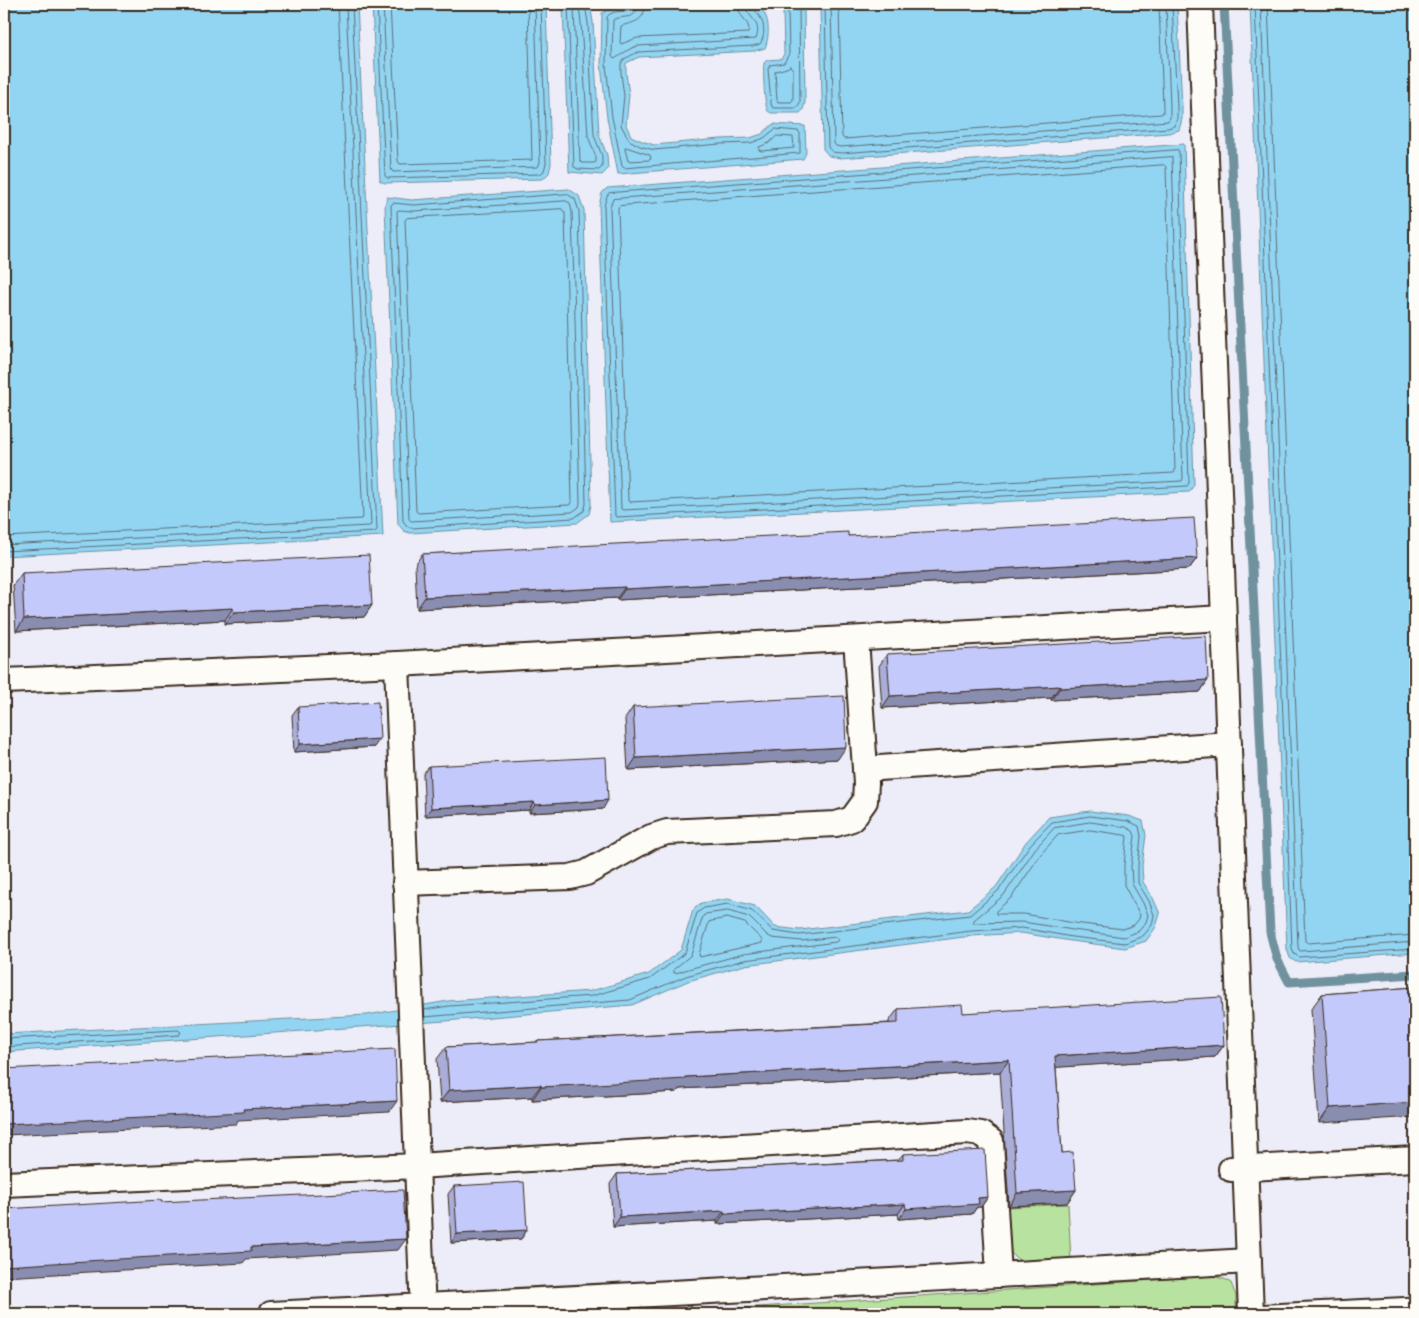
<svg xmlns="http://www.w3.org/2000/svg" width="1419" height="1318" font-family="Sriracha,sans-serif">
  <rect width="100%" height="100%" fill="#ecedf8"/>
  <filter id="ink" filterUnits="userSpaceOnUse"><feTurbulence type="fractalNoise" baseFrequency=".02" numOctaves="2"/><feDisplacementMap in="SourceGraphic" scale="10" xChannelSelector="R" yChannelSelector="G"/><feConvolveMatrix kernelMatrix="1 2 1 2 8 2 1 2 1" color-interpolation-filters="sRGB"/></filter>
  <g filter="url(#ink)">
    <g fill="#b8e29f" stroke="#7a865e">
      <path d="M1068,1204L1071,1261C1059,1262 1031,1265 1021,1261C1017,1259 1014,1256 1011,1253L1008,1207Z"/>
      <polygon points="1212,1276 1224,1279 1231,1283 1236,1296 1236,1314 656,1314"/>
    </g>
    <g fill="#92d5f3" stroke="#6f919e">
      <polygon points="4,4 357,4 383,536 4,556"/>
      <polygon points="372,4 546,4 551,164 549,173 543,179 385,183 380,181"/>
      <polygon points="564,4 590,4 593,22 599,135 607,155 608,169 602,175 569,172 563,6"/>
      <path d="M722,4C733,4 745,2 755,5C771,11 770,36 765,48L754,51L639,57L626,63V73L629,95L626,125L631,136L642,141L654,145L720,139L750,138L762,134L773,124L805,126L806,153L803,159L618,174L607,118L601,65L602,13L614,7Z"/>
      <path d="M782,4H804L805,102L803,110L800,113H771C770,112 768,112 768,111C764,106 763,69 764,63L767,60L781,59L784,54L783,11Z"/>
      <polygon points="820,4 1177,4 1182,107 1182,119 1179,130 1169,133 840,158 829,156 823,149"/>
      <polygon points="1250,4 1415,4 1415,953 1296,962 1290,958 1287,949"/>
      <polygon points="1184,144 1194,485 1189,492 610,522 599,205 602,193 607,188"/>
      <polygon points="569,189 579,196 584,210 591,505 589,514 577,523 410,533 404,531 398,524 385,206 387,197 412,200"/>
      <polygon points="1090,811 1129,816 1143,821 1146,835 1142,866 1143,882 1153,898 1160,914 1156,927 1146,941 1125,948 1071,941 1021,933 972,936 745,965 688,981 632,1005 445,1021 4,1052 4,1034 367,1015 448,1001 591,991 649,974 681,950 693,910 701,903 728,899 755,906 775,927 800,930 968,910 996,887 1026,842 1049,817"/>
    </g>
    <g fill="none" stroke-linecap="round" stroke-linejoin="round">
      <g stroke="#5e6e73" stroke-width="1">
        <polyline points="377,4 385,176 387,178 540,174 544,171 546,163 541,4"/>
        <polyline points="383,4 391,169 393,172 538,167 540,162 535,4"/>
        <polyline points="390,4 398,161 400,164 532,160 528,4"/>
        <polyline points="568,4 574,167 578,169 599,170 602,167 602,156 594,135 588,23 585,4"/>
        <path d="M631,4V8L628,11C620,12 612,10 607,17L606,65L612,117L622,166L624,168L800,153V133L798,131L775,129L764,138L751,143L720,144L654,150L640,146L629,140L621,125L624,96L621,73V64L624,59L638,52L753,46L760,44C765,37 765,25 760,17C757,11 752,10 752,4"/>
        <path d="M638,4C637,22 623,14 613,20L612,56L614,59C621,56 628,48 638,46L756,39C763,20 746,18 745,4"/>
        <path d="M645,4C645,22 634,22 621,26L620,42L621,44L637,38L748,33L749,31C749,19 738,18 738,4"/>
        <polyline points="787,4 788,11 789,54 784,63 770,65 768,69 771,103 772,107 774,108 797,108 800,102 799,4"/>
        <polyline points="825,4 828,147 832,152 841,153 1168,128 1174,126 1177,119 1177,107 1172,4"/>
        <polyline points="831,4 834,144 836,146 841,147 1168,121 1170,118 1170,107 1166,4"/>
        <polyline points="839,4 842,137 844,139 1161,114 1163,113 1163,107 1159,4"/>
        <polyline points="1255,4 1292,948 1294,954 1299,957 1415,949"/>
        <polyline points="1261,4 1298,947 1299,950 1301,951 1415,942"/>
        <polyline points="1268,4 1305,941 1308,943 1415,935"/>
        <polygon points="576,6 579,7 581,23 588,136 596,157 596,162 594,163 582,163 580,161 574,8"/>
        <path d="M790,66L793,69V100L791,102H778L777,100L775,72C778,69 785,70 790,66Z"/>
        <polygon points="777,136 793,137 794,148 761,151 759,150 759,147 769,143"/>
        <polygon points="626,147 650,155 651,159 649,160 628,161 625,149"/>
        <polygon points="1178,150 1179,152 1189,483 1187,486 617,517 615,516 604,206 607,196 609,193"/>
        <polygon points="1172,157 1183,478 1182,481 623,510 621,509 610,207 613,199"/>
        <polygon points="1164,165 1166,167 1175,471 1174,473 630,502 628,501 618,208 619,206"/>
        <polygon points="567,194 575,199 579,211 586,504 584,511 574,518 411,528 407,526 403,521 391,205 393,203 413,205"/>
        <polygon points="566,201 570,203 572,212 580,503 579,507 572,512 411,521 409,519 397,211 399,210 413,211"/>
        <polygon points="562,209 565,213 572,503 569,505 418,513 416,511 405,220 407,218"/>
        <polyline points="4,537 361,519 363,517 338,4"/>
        <polyline points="4,545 369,526 371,525 346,4"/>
        <polyline points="4,551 375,532 377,530 352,4"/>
        <polygon points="1090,822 1126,827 1133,831 1135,836 1131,866 1132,884 1143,903 1148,915 1146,922 1139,931 1124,937 1073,930 1023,922 973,923 974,920 1004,895 1035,849 1054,828"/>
        <polygon points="1090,830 1124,835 1127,836 1124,865 1124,885 1140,915 1139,919 1134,925 1123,929 1074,923 1024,914 996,914 996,911 1011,898 1041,854 1058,835"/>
        <polygon points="728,911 749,917 767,935 772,938 801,941 836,937 838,940 836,942 743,954 685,970 676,973 674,973 674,969 691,955 703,916 706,914"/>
        <polygon points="727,918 745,923 762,940 762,943 700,957 699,954 709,922"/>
        <polyline points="424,1010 449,1006 592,996 650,979 685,953 697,913 704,908 728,904 752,911 773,931 799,935 970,915 999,890 1030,845 1052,822 1090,816 1128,821 1139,826 1141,836 1138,866 1138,883 1149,901 1154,915 1152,925 1143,936 1125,943 1072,937 1022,928 971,931 744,960 686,976 630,1000 424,1017"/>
        <polyline points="4,1039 178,1030 181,1032 179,1035 4,1047"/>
      </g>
      <polyline stroke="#6f919e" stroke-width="9" points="1224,4 1270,932 1277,959 1289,982 1415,974"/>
      <defs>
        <polyline id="service" points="1251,1311 1415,1303"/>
        <g id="minor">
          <polyline points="1200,4 1251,1314"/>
          <polyline points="397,664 423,1314"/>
          <polyline points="4,681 397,664 1224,618"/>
          <polyline points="865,769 1229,744"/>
          <polyline points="405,883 570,877 586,873 651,837 667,832 836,824 852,819 865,801 866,783 856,639"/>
          <polyline points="1231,1169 1415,1159"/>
          <polyline points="4,1184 417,1166 967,1132 981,1134 991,1141 999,1275"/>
          <polyline points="271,1314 748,1289 1249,1261"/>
        </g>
      </defs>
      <use href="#service" stroke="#3b2a1e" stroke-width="15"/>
      <use href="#minor" stroke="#3b2a1e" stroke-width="28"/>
      <use href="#service" stroke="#fdfcf7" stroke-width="11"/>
      <use href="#minor" stroke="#fdfcf7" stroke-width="24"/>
    </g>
    <g fill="#a9add8" stroke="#3b2a1e">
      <polygon points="848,536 1197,558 1189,569 617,600 617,598 417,609 415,565 422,554"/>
      <polygon points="22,573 372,605 364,617 225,624 225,620 16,631 13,585"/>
      <polygon points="887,654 1208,680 1200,692 1051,700 1051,698 882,708 879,666"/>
      <polygon points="298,707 374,747 294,752 292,715"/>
      <polygon points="633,707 838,759 628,770 625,719"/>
      <polygon points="429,766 603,809 529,813 529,810 425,816 423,774"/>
      <polygon points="1415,987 1319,1123 1311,1009 1322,994"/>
      <polygon points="898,1009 963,1013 1224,1045 1215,1057 1056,1067 1062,1153 1076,1190 1067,1203 1009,1206 1000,1072 679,1089 677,1092 532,1100 532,1097 440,1102 437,1059 446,1047 538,1042 538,1041 889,1023 889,1021"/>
      <polygon points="903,1154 988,1197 981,1207 977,1207 972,1214 899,1219 898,1214 717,1224 717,1221 613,1227 610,1184 617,1174 898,1160"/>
      <polygon points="454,1186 527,1230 521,1239 451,1243 448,1194"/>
    </g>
    <g fill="#898db0" stroke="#3b2a1e">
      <polygon points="1197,558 1189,569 617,600 625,589"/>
      <polygon points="625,587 617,598 417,609 425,597"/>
      <polygon points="372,605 364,617 225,624 234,612"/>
      <polygon points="233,608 225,620 16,631 24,619"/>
      <polygon points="1208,680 1200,692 1051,700 1060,688"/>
      <polygon points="1060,686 1051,698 882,708 890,696"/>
      <polygon points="380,739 374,747 294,752 300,744"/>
      <polygon points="846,747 838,759 628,770 636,758"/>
      <polygon points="608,800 603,809 529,813 535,805"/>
      <polygon points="534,802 529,810 425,816 431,808"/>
      <polygon points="1224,1045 1215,1057 1047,1068 1055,1056"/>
      <polygon points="1009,1060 1000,1072 679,1089 677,1092 532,1100 541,1087 685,1077"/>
      <polygon points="541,1085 532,1097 440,1102 449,1090"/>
      <polygon points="397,1101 389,1112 238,1120 236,1124 4,1135 4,1124 243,1109"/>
      <polygon points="1415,1102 1415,1117 1319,1123 1330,1108"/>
      <polygon points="1076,1190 1067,1203 1009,1206 1017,1193"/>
      <polygon points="988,1197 981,1207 977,1207 972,1214 899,1219 906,1209 978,1198"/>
      <polygon points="905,1204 898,1214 717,1224 724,1214"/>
      <polygon points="724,1211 717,1221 613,1227 620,1217"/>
      <polygon points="527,1230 521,1239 451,1243 457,1234"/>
      <polygon points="406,1239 398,1250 246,1259 243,1263 4,1277 4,1266 251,1247"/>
    </g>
    <g fill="#c4c9fb" stroke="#3b2a1e">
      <polygon points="1194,518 1197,558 625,589 625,587 425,597 422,554 848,532 848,536"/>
      <polygon points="369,555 372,605 234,612 233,608 24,619 22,573"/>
      <polygon points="1206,636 1208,680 1060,688 1060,686 890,696 887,654"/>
      <polygon points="844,696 846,747 636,758 633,707"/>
      <polygon points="378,702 380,739 300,744 298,707"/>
      <polygon points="606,757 608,800 535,805 534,802 431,808 429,766"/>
      <polygon points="1415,987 1415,1102 1330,1108 1322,994"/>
      <polygon points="1221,997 1224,1045 1055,1056 1062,1153 1073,1152 1076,1190 1017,1193 1009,1060 685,1077 686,1079 541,1087 541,1085 449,1090 446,1047 538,1042 538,1041 898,1023 898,1009 962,1005 963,1013"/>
      <polygon points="395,1049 397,1101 243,1109 244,1112 4,1124 4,1069"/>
      <polygon points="985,1150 988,1197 978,1198 979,1204 906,1209 905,1204 724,1214 724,1211 620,1217 617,1174 903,1160 903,1154"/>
      <polygon points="524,1182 527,1230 457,1234 454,1186"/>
      <polygon points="403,1190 406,1239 251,1247 251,1251 4,1266 4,1209 161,1200 161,1202"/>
      <polygon points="651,1311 651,1314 601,1314"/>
    </g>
  </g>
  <rect width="1419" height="1318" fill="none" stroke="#fdfcf7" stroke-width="20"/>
  <rect x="10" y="10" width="1399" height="1298" fill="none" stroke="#3b2a1e" stroke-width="2" filter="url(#ink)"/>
</svg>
